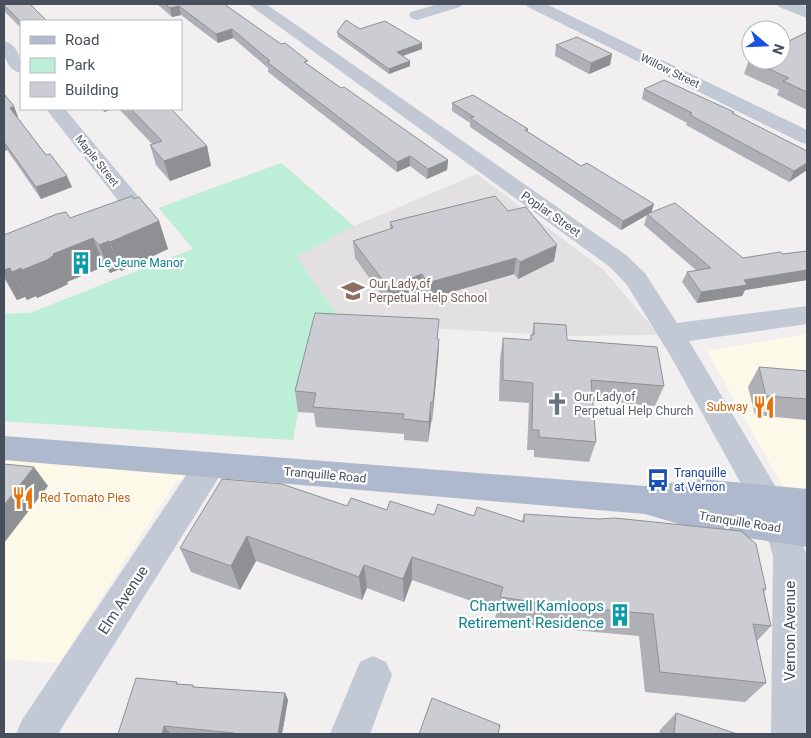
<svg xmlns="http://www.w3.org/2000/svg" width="811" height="738" font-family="Roboto,sans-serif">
  <rect width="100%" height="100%" fill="#f1efef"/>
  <g fill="#fcf9e8">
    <polygon points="807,334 807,530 707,351"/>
    <polygon points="4,448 162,461 201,480 177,480 59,663 4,659"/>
  </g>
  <polygon fill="#e2e0e1" points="281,163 354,226 477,174 604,270 659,335 565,336 393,326 298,412 293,440 4,421 4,314 30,313 193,249 159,208"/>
  <polygon fill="#bdefd8" points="281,163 354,226 296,257 341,321 298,412 293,440 4,421 4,314 30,313 193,249 159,208"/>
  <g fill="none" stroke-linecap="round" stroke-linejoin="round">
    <g fill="#c2c9d4" fill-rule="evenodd">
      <polygon points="248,4 266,4 626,255 645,273 677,323 807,306 807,324 689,341 777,489 782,499 777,509 766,513 755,509 670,355 627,285 610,267"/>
      <polygon points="438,4 462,4 460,7 417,20 411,18 409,15 411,12"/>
      <polygon points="526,4 546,4 807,130 807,144 800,142 528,7"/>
      <polygon points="777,4 798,4 807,7 807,18 779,7"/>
      <path d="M4,41C19,45 21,60 21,73C6,70 3,54 4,41Z"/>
      <polygon points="46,109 65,109 148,208 151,213 148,218 140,220 132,218"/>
      <polygon points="210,452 221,456 225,465 221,474 58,734 16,734 22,720 199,456"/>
      <polygon points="781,514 793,519 807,556 807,734 771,734 773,556 765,529 769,519"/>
      <polygon points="373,656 386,662 392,675 370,734 330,734 360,662"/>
    </g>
    <polygon fill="#afb9cd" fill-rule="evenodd" points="4,436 645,486 702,479 807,489 807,517 800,516 807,517 807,547 706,532 645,514 4,460"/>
  </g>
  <g fill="#afb0b5">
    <polygon points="4,4 21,21 21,28 4,11"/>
    <polygon points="157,4 224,4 341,88 448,160 447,170 427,179 410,166 397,172 268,72 268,68 233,38 218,43 181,15 172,17"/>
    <polygon points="360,29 422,49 402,56 410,61 410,66 389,74 338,37 337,32"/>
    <polygon points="807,32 807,110 777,95 779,90 744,74 749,60"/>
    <polygon points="556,45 612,54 610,65 589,74 555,56"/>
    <polygon points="644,89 734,112 733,114 807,151 807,170 789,182 686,125 687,123 642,99"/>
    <polygon points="4,94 18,117 17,117 46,155 72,187 41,199 7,150 4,151"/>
    <polygon points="452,103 528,129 528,132 581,166 654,204 651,213 743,258 783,254 807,251 807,280 745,290 742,296 697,303 682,282 687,272 696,270 644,225 647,215 621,230 470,127 470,123 452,111"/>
    <polygon points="119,109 171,109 207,146 211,166 170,181 156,165 150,145 152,144"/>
    <polygon points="134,199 159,221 168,249 121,271 120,269 110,273 105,266 67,282 68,284 60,288 37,298 36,296 27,300 25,297 17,300 4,278 4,235 70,218"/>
    <polygon points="508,211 554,261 518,279 514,274 427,299 421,291 388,304 355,258 353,241 390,229 390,222"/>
    <polygon points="534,323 567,340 664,386 655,406 593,401 596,442 589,462 534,457 534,450 527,450 529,403 499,401 500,359 503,338 530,340 531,335 532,335"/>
    <polygon points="438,339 439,339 438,360 432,422 431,422 428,442 404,440 404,434 316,427 314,413 298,412 295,391"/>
    <polygon points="759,367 807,371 807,420 755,415 748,387"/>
    <polygon points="347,506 387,510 434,515 474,516 522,521 524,514 766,589 764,592 771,626 757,641 766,683 745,702 645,692 639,636 551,628 495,619 497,610 412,580 404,602 367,588 362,600 256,561 240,590 191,572 180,548"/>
    <polygon points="177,682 178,684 193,685 195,687 285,693 288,700 282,734 186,734 170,733 118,734"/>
    <polygon points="676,713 737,734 659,734 660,730"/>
  </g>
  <g fill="#8f9094">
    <polygon points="179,6 181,15 172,17 170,8"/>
    <polygon points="232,29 233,38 218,43 216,34"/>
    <polygon points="422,43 422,49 397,58 397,52"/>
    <polygon points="612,54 610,65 589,74 591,63"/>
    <polygon points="410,61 410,66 389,74 389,69"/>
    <polygon points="14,106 18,117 14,118 10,108"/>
    <polygon points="103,109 114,109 104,112"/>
    <polygon points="4,144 7,150 4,151"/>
    <polygon points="207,146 211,166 170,181 164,161"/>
    <polygon points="410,156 410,166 397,172 397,162"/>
    <polygon points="448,160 447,170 427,179 428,169"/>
    <polygon points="807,163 807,170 789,182 794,171"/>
    <polygon points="67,176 72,187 41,199 36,187"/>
    <polygon points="654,204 651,213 647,214 647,215 621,230 623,221"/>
    <polygon points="159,221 168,249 121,271 110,242"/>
    <polygon points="93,238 105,266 67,282 68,284 60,288 37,298 36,296 27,300 12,272 53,254"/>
    <polygon points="109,241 120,269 110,273 99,245"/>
    <polygon points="557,245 554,261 518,279 520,262"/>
    <polygon points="516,258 514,274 427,299 427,283"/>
    <polygon points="10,268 25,297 17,300 4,276 4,270"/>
    <polygon points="807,270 807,280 745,290 742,296 697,303 701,292 744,280"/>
    <polygon points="422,274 421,291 388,304 388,287"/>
    <polygon points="439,339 438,360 432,422 433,402"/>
    <polygon points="431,402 431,422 428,442 429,422"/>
    <polygon points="34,467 48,486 4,543 4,505"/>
    <polygon points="247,536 256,561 240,590 231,566"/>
    <polygon points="412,557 412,580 404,602 403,579"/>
    <polygon points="364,565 367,588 362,600 359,577"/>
    <polygon points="285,693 288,700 282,734 278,734"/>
    <polygon points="164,726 170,733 170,734 162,734"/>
  </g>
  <g fill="#cccdd3" stroke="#8f9094">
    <polygon points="4,4 30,4 47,21 21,21 21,22 4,5"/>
    <polygon points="165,4 224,4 281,44 285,43 308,61 304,62 341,88 344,87 448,160 428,169 410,156 397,162 267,62 270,61 232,29 216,34 179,6 170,8"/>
    <polygon points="346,20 360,29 385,21 422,43 397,52 410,61 389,69 337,32"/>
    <polygon points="807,32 807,92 783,81 789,78 749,60 751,59 751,60 781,60 781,45"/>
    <polygon points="577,37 612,54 591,63 556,45"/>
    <polygon points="664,80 734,112 732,113 807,151 807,163 794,171 690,115 692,113 644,89"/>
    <polygon points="4,94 14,106 10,108 46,155 50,154 67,176 36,187 4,142"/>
    <polygon points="473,95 528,129 525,130 581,166 587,163 654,204 623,221 470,118 474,117 452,103"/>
    <polygon points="131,109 171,109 207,146 164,161 150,145 162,141"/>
    <polygon points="132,196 134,199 139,197 159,221 110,242 109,241 99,245 93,238 53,254 54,255 47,260 22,270 21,268 12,272 10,268 4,270 4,235 57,214 66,212 70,218"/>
    <polygon points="495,196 508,211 526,207 557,245 520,262 516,258 427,283 422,274 388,287 353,241 393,228 390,222"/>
    <polygon points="675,203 743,258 780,252 783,254 807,251 807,270 744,280 747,285 701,292 687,272 711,268 647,214"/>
    <polygon points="315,313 439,319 437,339 439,339 433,402 431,402 429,422 403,419 404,414 313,407 316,393 295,391"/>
    <polygon points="534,323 566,325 567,340 657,347 664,386 591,380 596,442 539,437 539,430 532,430 533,383 503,380 503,338 531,340 531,335 534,335"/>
    <polygon points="759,367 807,371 807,399 766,396"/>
    <polygon points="4,464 34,467 4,505"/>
    <polygon points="222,479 282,484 347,506 351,498 387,510 390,501 434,515 438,504 474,516 477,507 524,522 524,514 598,519 615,518 741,531 756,544 766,589 763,589 771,626 753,624 766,683 660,672 653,614 560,606 500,597 503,587 412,557 403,579 364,565 359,577 247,536 231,566 180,548"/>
    <polygon points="136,678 177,682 176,684 193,685 193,687 285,693 278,734 234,734 234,733 164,726 162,734 118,734"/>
    <polygon points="432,698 500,725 498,734 419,734"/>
    <polygon points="676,713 737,734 674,734"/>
  </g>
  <defs>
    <symbol id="building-bare" viewBox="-9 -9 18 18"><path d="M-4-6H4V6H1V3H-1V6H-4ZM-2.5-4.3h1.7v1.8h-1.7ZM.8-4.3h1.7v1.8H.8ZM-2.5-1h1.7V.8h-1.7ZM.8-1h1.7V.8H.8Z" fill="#0f9aa8" stroke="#fff" stroke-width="2.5" paint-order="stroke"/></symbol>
    <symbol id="school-bare" viewBox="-9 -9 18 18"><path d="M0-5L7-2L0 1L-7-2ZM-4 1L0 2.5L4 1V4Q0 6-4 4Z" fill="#8d6e63" stroke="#fff" stroke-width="2.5" paint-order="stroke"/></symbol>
    <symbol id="church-bare" viewBox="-9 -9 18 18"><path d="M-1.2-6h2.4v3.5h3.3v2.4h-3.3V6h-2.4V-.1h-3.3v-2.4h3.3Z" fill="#6b7280" stroke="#fff" stroke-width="2.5" paint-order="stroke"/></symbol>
    <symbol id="restaurant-bare" viewBox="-9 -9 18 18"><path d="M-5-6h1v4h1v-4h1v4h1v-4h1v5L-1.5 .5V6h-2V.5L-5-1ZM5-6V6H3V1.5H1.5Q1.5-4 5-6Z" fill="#e8710a" stroke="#fff" stroke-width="2.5" paint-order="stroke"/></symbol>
    <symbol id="bus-bare" viewBox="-9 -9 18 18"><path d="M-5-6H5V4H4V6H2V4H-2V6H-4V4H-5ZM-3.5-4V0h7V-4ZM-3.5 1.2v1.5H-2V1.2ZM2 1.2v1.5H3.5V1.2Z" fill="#1a4fb4" stroke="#fff" stroke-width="2.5" paint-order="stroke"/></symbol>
  </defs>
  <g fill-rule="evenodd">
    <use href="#building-bare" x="65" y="247" width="32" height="32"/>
    <use href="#school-bare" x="337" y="275" width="32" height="32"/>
    <use href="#church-bare" x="541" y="388" width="32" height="32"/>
    <use href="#restaurant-bare" x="748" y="391" width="32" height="32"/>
    <use href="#bus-bare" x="642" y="464" width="32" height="32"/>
    <use href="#restaurant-bare" x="7" y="482" width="32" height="32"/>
    <use href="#building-bare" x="604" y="599" width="32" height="32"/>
  </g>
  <g text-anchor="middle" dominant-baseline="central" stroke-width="4.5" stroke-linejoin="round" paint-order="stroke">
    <g font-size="11" fill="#474f5c" stroke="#fff">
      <text transform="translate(670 71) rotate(26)">Willow Street</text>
      <text transform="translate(97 161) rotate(51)">Maple Street</text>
    </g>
    <g font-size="12" fill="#474f5c" stroke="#fff">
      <text transform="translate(551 214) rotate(35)">Poplar Street</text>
      <text transform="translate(325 475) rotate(5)">Tranquille Road</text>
      <text transform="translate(740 522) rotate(9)">Tranquille Road</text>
    </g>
    <g font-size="12" fill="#0d838f" stroke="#fff" text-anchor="start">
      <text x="98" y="263">Le Jeune Manor</text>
    </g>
    <g font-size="12" fill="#785e54" stroke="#fff" text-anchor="start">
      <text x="369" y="284">Our Lady of<tspan x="369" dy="14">Perpetual Help School</tspan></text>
    </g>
    <g font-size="12" fill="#5b616d" stroke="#fff" text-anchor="start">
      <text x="574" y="397">Our Lady of<tspan x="574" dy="14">Perpetual Help Church</tspan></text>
    </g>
    <g font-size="12" fill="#c56008" stroke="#fff" text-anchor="end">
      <text x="748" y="407">Subway</text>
      <text x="40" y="498" text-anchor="start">Red Tomato Pies</text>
    </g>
    <g font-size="12" fill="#164399" stroke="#fff" text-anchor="start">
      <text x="674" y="473">Tranquille<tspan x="674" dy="14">at Vernon</tspan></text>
    </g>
    <g font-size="15" fill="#474f5c" stroke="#fff">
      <text transform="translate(123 600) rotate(-57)">Elm Avenue</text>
      <text transform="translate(790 631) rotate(-90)">Vernon Avenue</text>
    </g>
    <g font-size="15" fill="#0d838f" stroke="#fff" text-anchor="end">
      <text x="604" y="606">Chartwell Kamloops<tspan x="604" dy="17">Retirement Residence</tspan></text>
    </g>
  </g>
  <rect width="811" height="738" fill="none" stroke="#474f5c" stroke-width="10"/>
  <rect x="20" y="20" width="162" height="90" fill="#ffffff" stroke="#b5b9be"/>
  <rect x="30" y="36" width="25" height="8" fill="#afb9cd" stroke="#b5b9be"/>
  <text x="65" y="45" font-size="15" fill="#474f5c">Road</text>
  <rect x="30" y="58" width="25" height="15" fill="#bdefd8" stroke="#b5b9be"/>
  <text x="65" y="70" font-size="15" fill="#474f5c">Park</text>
  <rect x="30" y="82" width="25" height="15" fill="#cccdd3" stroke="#b5b9be"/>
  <text x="65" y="95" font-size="15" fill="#474f5c">Building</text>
  <g transform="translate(766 45) rotate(109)"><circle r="24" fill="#ffffff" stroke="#b5b9be"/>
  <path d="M0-4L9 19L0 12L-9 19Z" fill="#1a51e0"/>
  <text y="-8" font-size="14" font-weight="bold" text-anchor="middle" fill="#474f5c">N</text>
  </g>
</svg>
